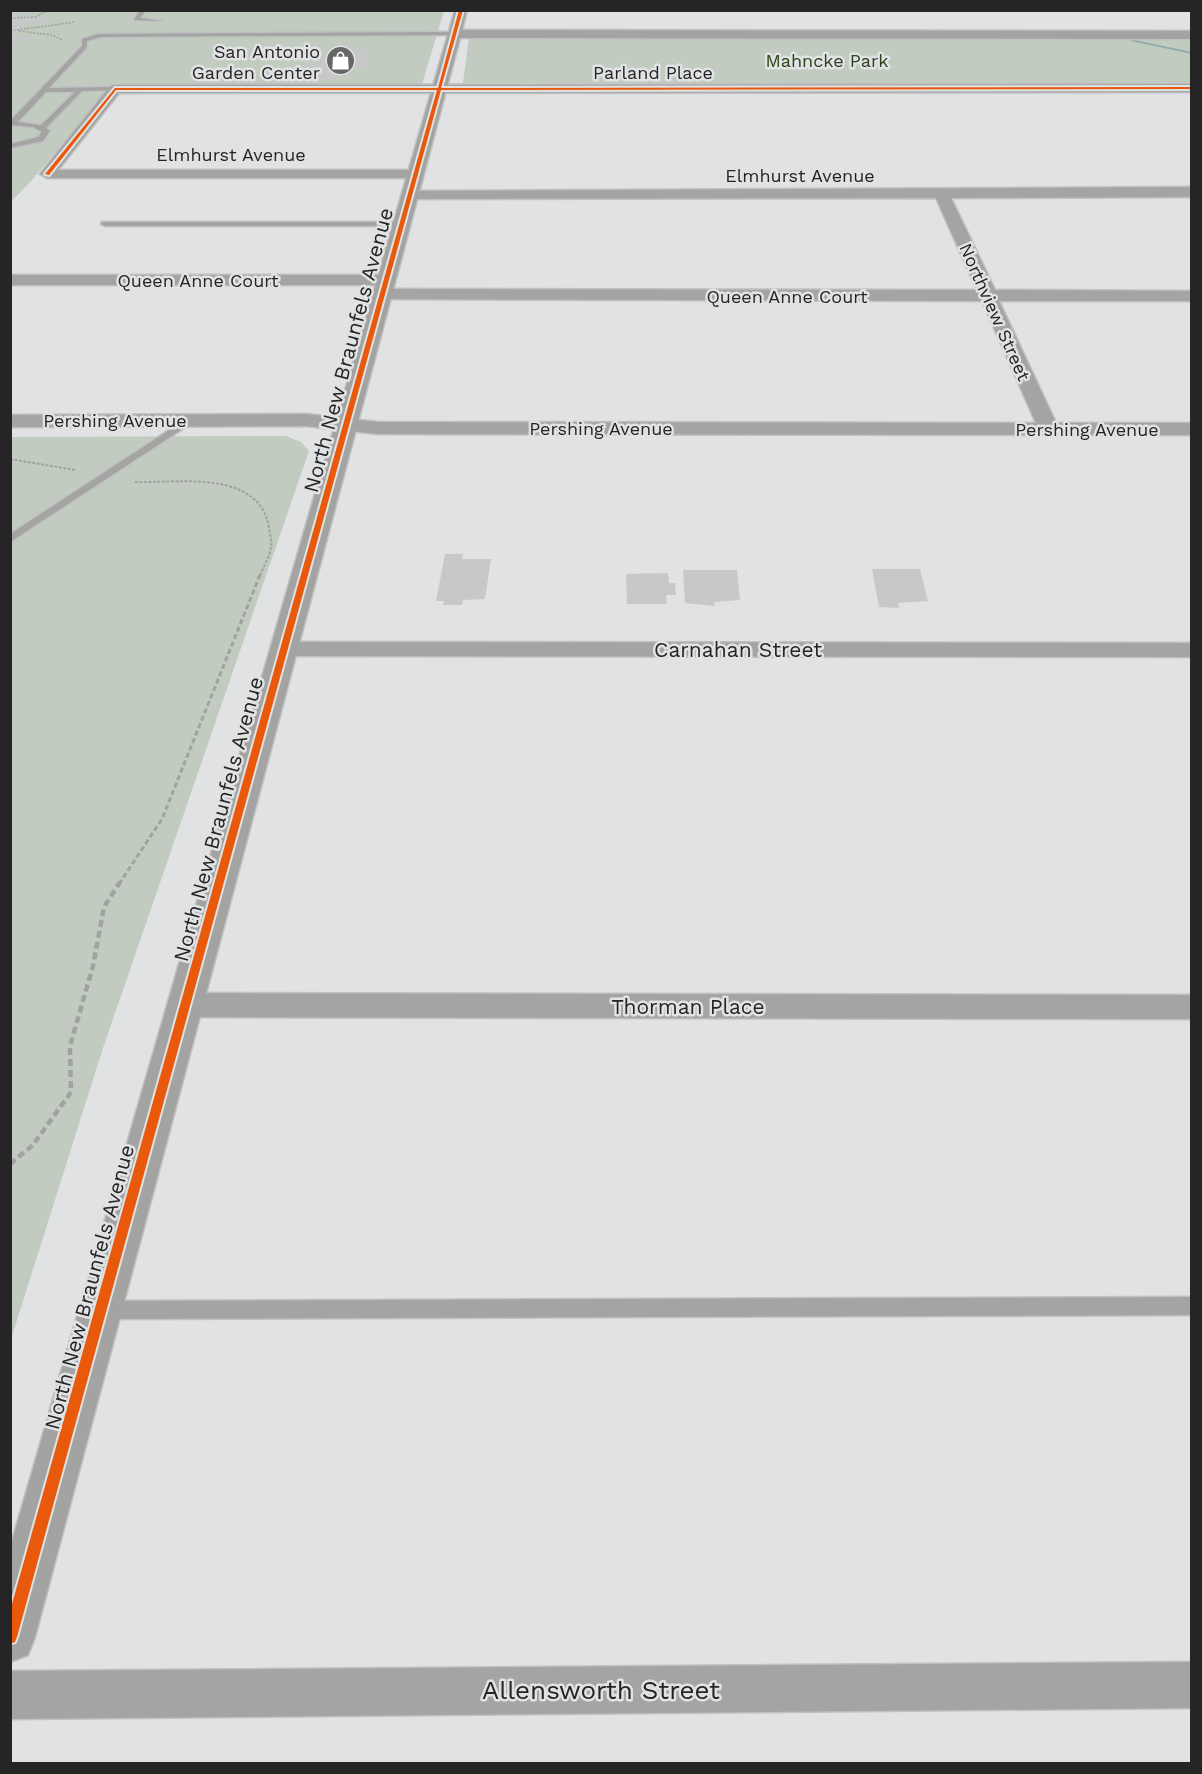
<svg xmlns="http://www.w3.org/2000/svg" width="1202" height="1774" font-family="'Work Sans',sans-serif">
  <rect width="100%" height="100%" fill="#e1e2e3"/>
  <g fill="#c2cbbf">
    <polygon points="11,11 444,11 422,84 112,84 33,179 11,202"/>
    <polygon points="469,37 1191,38 1191,83 463,83"/>
    <polygon points="286,436 301,442 309,451 103,1048 11,1339 11,437"/>
  </g>
  <g fill="none" stroke-linecap="round" stroke-linejoin="round">
    <polygon fill="#8fabab" fill-rule="evenodd" points="1130,39 1192,52 1192,54 1131,41"/>
  </g>
  <g fill="#c7c8c9">
    <polygon points="10,10 31,10 30,14 10,15"/>
    <polygon points="39,16 50,21 20,25 16,37 37,39 10,42 10,17"/>
    <polygon points="343,49 368,49 365,57 371,57 366,68 341,68 336,80 303,80 306,73 296,73 300,66 311,66 315,57 339,57"/>
    <polygon points="445,554 463,554 462,559 491,559 485,599 463,600 462,605 443,605 444,601 436,601"/>
    <polygon points="872,569 920,569 928,601 898,603 899,608 879,607"/>
    <polygon points="683,570 737,570 740,600 714,602 715,606 685,603"/>
    <polygon points="668,573 669,583 675,583 676,595 666,595 667,604 627,604 626,574"/>
  </g>
  <g fill="none" stroke-linecap="round" stroke-linejoin="round">
    <defs>
      <g id="lane">
        <polygon points="140,10 146,10 140,18 162,21 134,20"/>
        <path d="M454,32L456,35L100,37L87,41V47L49,88L115,87L117,90L82,91L46,128L50,131L43,141L10,148V144L38,137L42,132L33,127L10,125V121L82,46V39L98,34ZM46,92H75L41,125L18,122Z"/>
        <polygon points="102,222 402,222 406,224 402,226 105,226 101,224"/>
        <polygon points="189,417 194,420 193,422 10,542 10,534"/>
        <polygon points="1192,1297 1192,1315 103,1319 96,1316 93,1310 96,1304 103,1301"/>
      </g>
      <g id="street">
        <polygon points="1192,84 1192,92 119,93 58,170 415,170 422,174 415,178 47,178 40,174 110,86 115,85"/>
        <polygon points="1192,187 1192,197 951,198 995,290 1192,291 1192,301 999,301 1056,423 1192,423 1192,435 378,434 306,426 10,427 10,415 306,414 378,422 1036,423 982,301 382,299 373,294 382,289 977,290 936,198 404,199 401,196 409,191"/>
        <polygon points="10,275 386,275 395,280 386,285 10,285"/>
        <polygon points="284,642 1192,643 1192,657 284,656 275,654 272,649 275,644"/>
        <polygon points="185,993 1192,995 1192,1019 185,1017 174,1014 169,1005 174,996"/>
        <polygon points="1192,1662 1192,1708 10,1719 10,1671"/>
      </g>
      <polygon id="secondary" points="455,10 467,10 462,30 1192,31 1192,39 460,38 35,1637 28,1655 10,1662 10,1548"/>
    </defs>
    <use href="#lane" stroke="#bfc0c1" stroke-width="3"/>
    <use href="#street" stroke="#bfc0c1" stroke-width="3"/>
    <use href="#secondary" stroke="#bfc0c1" stroke-width="3"/>
    <g stroke="#a1a2a2" stroke-width="1.5" stroke-dasharray="2 1.5" stroke-linecap="butt">
      <polyline points="90,10 96,10"/>
      <polyline points="47,11 69,11 63,10"/>
      <polyline points="10,18 35,17 49,10"/>
      <polyline points="10,31 75,22"/>
      <polyline points="19,31 51,35 63,40"/>
    </g>
    <g stroke="#a1a2a2" stroke-width="2" stroke-dasharray="3 1.5" stroke-linecap="butt">
      <polyline points="10,459 75,470"/>
      <path d="M135,482C179,483 260,469 269,528C270,534 272,541 271,547C270,556 263,568 259,577"/>
    </g>
    <polyline stroke="#a1a2a2" stroke-width="3" stroke-dasharray="5 3" stroke-linecap="butt" points="119,884 162,819 260,575"/>
    <polyline stroke="#a1a2a2" stroke-width="4.5" stroke-dasharray="7 4" stroke-linecap="butt" points="10,1164 33,1145 71,1092 70,1046 93,966 104,907 120,882"/>
    <use href="#lane" fill="#a4a4a3" fill-rule="evenodd"/>
    <use href="#street" fill="#a4a4a3" fill-rule="evenodd"/>
    <use href="#secondary" fill="#a3a3a2" fill-rule="evenodd"/>
    <defs>
      <polygon id="cycleway" points="459,10 463,10 441,88 1192,87 1192,89 441,90 17,1637 15,1642 10,1644 10,1611 437,90 116,90 49,175 45,174 115,88 438,88"/>
    </defs>
    <use href="#cycleway" stroke="#e0e2e4" stroke-width="4"/>
    <use href="#cycleway" fill="#e8590c" fill-rule="evenodd"/>
  </g>
  <defs>
    <symbol id="shop-disc" viewBox="-11 -11 22 22"><circle r="9.5" fill="#676768" stroke="#e0e2e4"/><path d="M-5-2.5h2.3a2.7 3.5 0 0 1 5.4 0H5L5.5 6h-11ZM-1.5-2.5h3a1.5 2.3 0 0 0-3 0Z" fill="#fff"/></symbol>
  </defs>
  <g fill-rule="evenodd">
    <use href="#shop-disc" x="324" y="44" width="33" height="33"/>
  </g>
  <g text-anchor="middle" dominant-baseline="central" stroke-width="5" stroke-linejoin="round" paint-order="stroke">
    <g font-size="18" fill="#252526" stroke="#e0e2e4" text-anchor="end">
      <text x="320" y="51">San Antonio<tspan x="320" dy="21">Garden Center</tspan></text>
    </g>
    <g font-size="18" fill="#29431a" stroke="#e0e2e4">
      <text x="827" y="60">Mahncke Park</text>
    </g>
    <g font-size="18" fill="#252526" stroke="#e0e2e4">
      <text x="653" y="72">Parland Place</text>
      <text x="231" y="154">Elmhurst Avenue</text>
      <text x="800" y="175">Elmhurst Avenue</text>
      <text x="198" y="280">Queen Anne Court</text>
      <text x="787" y="296">Queen Anne Court</text>
      <text transform="translate(995 312) rotate(66)">Northview Street</text>
      <text x="115" y="420">Pershing Avenue</text>
      <text x="601" y="428">Pershing Avenue</text>
      <text x="1087" y="429">Pershing Avenue</text>
    </g>
    <g font-size="21" fill="#252526" stroke="#e0e2e4">
      <text transform="translate(348 350) rotate(-75)">North New Braunfels Avenue</text>
      <text x="738" y="649">Carnahan Street</text>
      <text transform="translate(218 819) rotate(-75)">North New Braunfels Avenue</text>
      <text x="688" y="1006">Thorman Place</text>
      <text transform="translate(89 1287) rotate(-75)">North New Braunfels Avenue</text>
    </g>
    <g font-size="26" fill="#252526" stroke="#e0e2e4">
      <text x="601" y="1690">Allensworth Street</text>
    </g>
  </g>
  <rect width="1202" height="1774" fill="none" stroke="#252526" stroke-width="24"/>
</svg>
